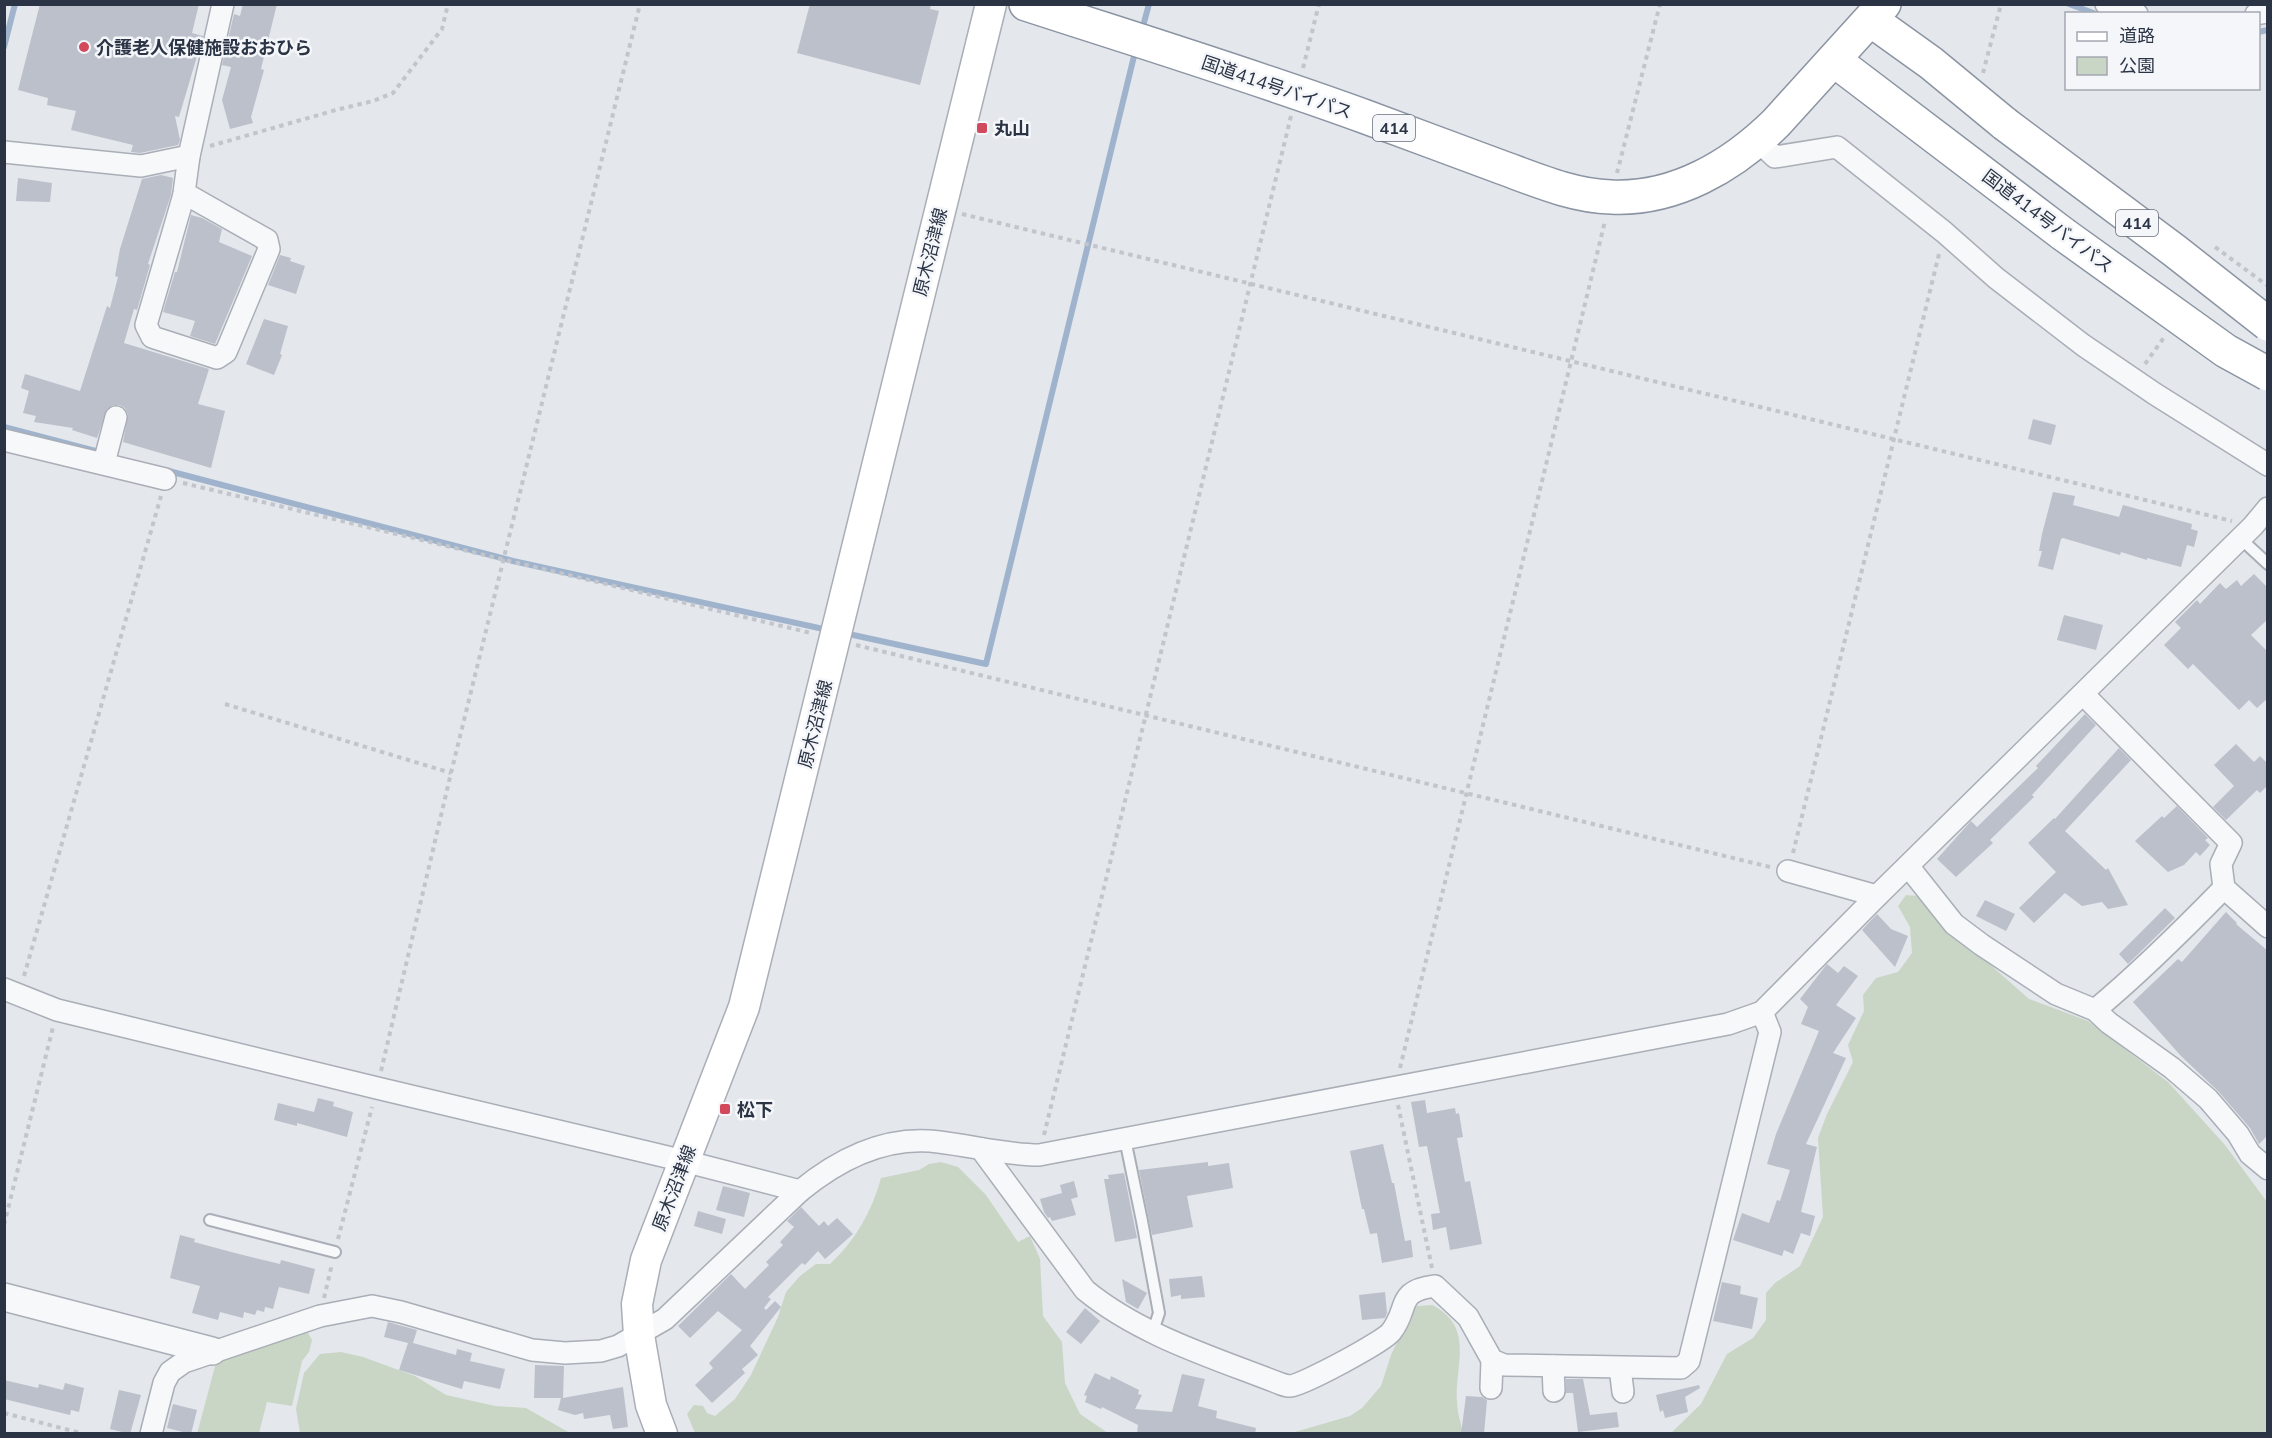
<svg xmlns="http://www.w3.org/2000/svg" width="2272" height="1438" font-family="Mulish,'Noto Sans JP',sans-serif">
  <rect width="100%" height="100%" fill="#e4e7ec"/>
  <g fill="#c9d6c5">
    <polygon points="1906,895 1918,896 1943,923 2029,999 2088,1021 2168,1082 2225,1145 2267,1202 2267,1433 1670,1434 1701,1404 1727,1354 1753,1338 1766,1320 1766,1293 1775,1283 1800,1266 1823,1217 1818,1138 1827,1114 1853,1062 1848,1045 1864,1011 1863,995 1876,978 1898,972 1912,953 1910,927 1898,906"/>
    <path d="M941,1162L958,1167L986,1195L1018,1242L1030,1236L1040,1259L1043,1316L1062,1342L1065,1383L1080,1414L1108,1433H695L687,1414L694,1405L703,1406L707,1413L715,1416L735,1399L751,1375L778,1317L786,1292L800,1276L816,1264H830C855,1241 872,1211 881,1178L919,1170L929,1164Z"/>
    <path d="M1432,1305C1475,1327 1455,1364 1457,1401C1457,1412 1461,1423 1463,1433L1288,1434L1350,1416L1362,1408L1381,1386L1391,1355L1409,1317L1417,1306Z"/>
    <polygon points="304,1326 312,1340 309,1352 302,1361 292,1406 267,1402 259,1433 197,1434 218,1355"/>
    <polygon points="341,1352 363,1357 415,1376 446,1395 495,1406 526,1408 570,1433 300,1433 296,1409 304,1373 320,1354"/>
  </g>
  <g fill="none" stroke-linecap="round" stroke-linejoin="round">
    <g stroke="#9fb4cc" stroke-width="6">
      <polyline points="2069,4 2096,14"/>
      <polyline points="1142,30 1149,4"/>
      <polyline points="2258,32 2268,30"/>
      <polyline points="4,47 15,4"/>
      <polyline points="4,427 103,453"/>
      <polyline points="165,470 513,561 828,630"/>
      <polyline points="844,633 986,664 1136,48"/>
    </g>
  </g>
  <g fill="#bbc0ca">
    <polygon points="40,4 199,4 192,33 203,36 179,117 175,116 180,140 178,145 140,153 131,152 133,145 71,130 76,111 47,105 48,98 18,90"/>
    <polygon points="243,4 277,4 261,69 264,70 251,117 253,123 230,129 222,100 231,67 222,65 234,14 240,16"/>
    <polygon points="810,4 931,4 930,9 939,11 920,85 797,53"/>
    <polygon points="161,175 173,178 171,195 148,264 150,265 137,310 134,309 124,343 209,369 198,404 225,411 211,468 123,442 128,414 125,408 120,405 113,405 107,409 97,438 72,430 73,428 34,422 36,416 23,413 29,391 21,388 25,374 80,391 107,306 110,308 118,277 115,276 120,249 142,179"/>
    <polygon points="18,178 52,183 50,202 16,201"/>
    <polygon points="191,215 202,218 222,229 219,242 252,256 215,344 190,336 195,321 163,312 175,272 177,272"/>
    <polygon points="280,255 291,258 290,261 305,266 296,294 268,285"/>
    <polygon points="264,319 288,326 280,354 282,355 274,375 246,364"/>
    <polygon points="2033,419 2056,425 2051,445 2028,439"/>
    <polygon points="2053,492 2075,496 2073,505 2119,517 2123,505 2192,524 2191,529 2198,531 2194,547 2187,545 2181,567 2147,558 2147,560 2121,552 2120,555 2063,538 2061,539 2053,570 2038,566 2042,551 2039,551 2042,534"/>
    <polygon points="2254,574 2268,588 2268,619 2251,635 2268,652 2268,698 2257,708 2249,700 2239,710 2193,664 2188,669 2164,645 2181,628 2175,622 2197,600 2200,604 2220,583 2226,589 2237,580 2241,586"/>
    <polygon points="2064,615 2103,625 2096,650 2057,640"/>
    <polygon points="2085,714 2096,725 2032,795 2034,797 1990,840 1993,843 1956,877 1937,859 1971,821 1977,827 2038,768 2036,766"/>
    <polygon points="2236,744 2254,762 2260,756 2268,764 2268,785 2260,793 2257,790 2226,820 2213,807 2234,786 2214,765"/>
    <polygon points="2119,748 2131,760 2065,831 2106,870 2108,868 2128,905 2108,909 2102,902 2082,906 2065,893 2034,923 2019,908 2056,872 2028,843 2054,818 2055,819"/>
    <polygon points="2177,806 2208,838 2205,840 2210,845 2200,856 2196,852 2184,865 2168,872 2135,841 2162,816 2164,818"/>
    <polygon points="1985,900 2015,914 2006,931 1976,916"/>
    <polygon points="2165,908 2175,918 2128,964 2119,954"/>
    <polygon points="2226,912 2237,923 2236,924 2268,951 2268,1135 2259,1144 2250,1128 2218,1091 2181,1056 2133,1002 2178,959 2182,962"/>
    <polygon points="1877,914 1891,929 1908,936 1895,967 1862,930"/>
    <polygon points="1827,964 1838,973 1844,966 1858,976 1836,1005 1856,1018 1833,1053 1846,1058 1806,1144 1817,1147 1801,1212 1815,1216 1810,1236 1801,1233 1793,1254 1784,1250 1782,1256 1733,1240 1742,1213 1769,1223 1777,1200 1780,1201 1790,1170 1767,1164 1776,1134 1819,1031 1801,1024 1808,1007 1800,999"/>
    <polygon points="318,1098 334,1102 333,1106 353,1112 347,1137 297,1123 297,1126 274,1120 278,1103 314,1112"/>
    <polygon points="1425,1100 1427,1113 1455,1108 1456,1114 1459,1113 1463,1137 1457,1138 1465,1182 1470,1181 1482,1244 1450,1250 1446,1227 1433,1230 1431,1214 1440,1213 1427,1146 1419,1147 1411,1102"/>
    <polygon points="1383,1144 1392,1183 1394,1183 1405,1241 1411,1240 1413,1257 1382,1263 1377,1233 1370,1234 1364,1209 1362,1209 1350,1151"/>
    <polygon points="1208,1162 1208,1166 1229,1163 1233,1188 1187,1196 1193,1227 1152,1235 1139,1170"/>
    <polygon points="1124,1173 1137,1238 1115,1242 1104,1179 1109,1179 1108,1175"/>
    <polygon points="1074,1181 1078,1197 1071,1199 1076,1215 1052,1221 1050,1217 1048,1218 1044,1212 1040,1199 1062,1193 1060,1185"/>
    <polygon points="723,1186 750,1193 744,1217 716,1210"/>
    <polygon points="801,1207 819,1226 824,1221 828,1226 837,1218 853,1234 825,1259 818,1251 805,1265 802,1263 768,1297 771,1299 764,1308 766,1310 775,1301 781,1307 750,1346 758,1355 742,1369 745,1373 712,1403 695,1385 713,1368 709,1363 742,1330 718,1311 690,1338 678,1326 731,1274 745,1289 769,1265 766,1262 783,1245 780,1242 794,1227 787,1221"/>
    <polygon points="698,1211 726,1219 722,1234 694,1226"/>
    <polygon points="180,1235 195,1239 194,1242 235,1253 280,1264 281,1260 315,1269 309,1294 279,1287 273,1309 265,1307 264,1312 257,1310 255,1315 244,1312 243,1318 220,1312 218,1320 192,1313 200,1286 170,1278"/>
    <polygon points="1202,1276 1205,1297 1181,1299 1181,1295 1171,1297 1169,1279"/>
    <polygon points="1122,1279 1147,1293 1138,1309 1126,1302"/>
    <polygon points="1722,1282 1741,1286 1740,1294 1758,1298 1752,1329 1713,1321"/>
    <polygon points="1385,1292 1387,1313 1385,1318 1362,1320 1359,1295"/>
    <polygon points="1085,1308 1100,1321 1081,1344 1066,1332"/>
    <polygon points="388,1322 417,1330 413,1343 456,1355 457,1349 472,1353 470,1361 505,1369 500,1389 464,1381 462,1389 399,1370 408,1343 384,1337"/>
    <polygon points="535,1365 564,1366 563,1398 623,1387 628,1427 613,1429 610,1415 584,1419 583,1413 575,1415 558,1410 561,1398 534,1398"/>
    <polygon points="1095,1373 1110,1380 1111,1376 1139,1390 1138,1394 1142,1395 1135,1409 1172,1412 1182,1374 1205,1379 1198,1406 1217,1411 1216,1418 1256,1428 1255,1434 1137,1434 1138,1425 1102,1407 1101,1409 1085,1402 1087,1396 1084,1395"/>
    <polygon points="1566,1379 1583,1379 1590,1415 1617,1412 1619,1427 1578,1432 1573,1393 1566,1393"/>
    <polygon points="4,1380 38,1388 39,1384 63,1390 65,1383 84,1388 79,1412 71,1410 70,1415 4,1399"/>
    <polygon points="1699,1385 1700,1388 1685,1397 1688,1412 1665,1418 1663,1410 1660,1412 1656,1395"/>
    <polygon points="119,1390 141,1395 130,1434 110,1429"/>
    <polygon points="1466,1396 1482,1397 1487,1400 1484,1434 1461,1434"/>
    <polygon points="173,1404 197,1410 191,1434 167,1428"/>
  </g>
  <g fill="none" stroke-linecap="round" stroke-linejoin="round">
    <defs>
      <g id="service">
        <polyline points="2241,539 2268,564"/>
        <polyline points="1125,1139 1142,1221 1159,1313 1153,1331"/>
        <polyline points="210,1220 335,1252"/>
      </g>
      <g id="minor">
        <polyline points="2106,4 2137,14"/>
        <polyline points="2256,14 2268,12"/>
        <polyline points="1758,141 1775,157 1837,147 1944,232 1996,278 2083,345 2155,394 2268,465"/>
        <polyline points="4,152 141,166 189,156"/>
        <polyline points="184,193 267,240 269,249 226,352 217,358 152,337 146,325 183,198 184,193 189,156 223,4"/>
        <polyline points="4,440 165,479"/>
        <polyline points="104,463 116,417"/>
        <polyline points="2083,694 2231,843 2221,864 2224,888 2268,927"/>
        <polyline points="1908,866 1954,924 1982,945 2056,994 2095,1010 2109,1023 2172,1068 2208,1099 2238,1134 2250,1154 2268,1169"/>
        <polyline points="1788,871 1877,896"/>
        <polyline points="4,989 57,1010 377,1088 684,1161 800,1191"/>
        <path d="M2095,1010C2141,972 2182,931 2224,888"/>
        <path d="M981,1149L1085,1290C1141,1336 1215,1358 1281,1384C1284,1385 1287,1386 1290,1386C1303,1385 1383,1342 1391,1332C1410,1308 1395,1291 1435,1286L1468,1317L1492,1360L1504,1365L1681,1368L1689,1361L1770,1032L1762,1012"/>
        <polyline points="1553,1366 1554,1391"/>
        <polyline points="1620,1368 1623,1392"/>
        <polyline points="1491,1388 1492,1360"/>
        <path d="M151,1434L164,1383L170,1372L184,1362L320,1316L372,1306L401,1312L532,1350L565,1353L601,1351L618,1346L665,1319L800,1191C839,1159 887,1135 939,1142C973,1146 1005,1155 1039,1155L1728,1024L1762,1012L1877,896L2253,526L2268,508"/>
      </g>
      <polyline id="tertiary" points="4,1297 212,1351"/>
      <polyline id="secondary" points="662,1434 651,1405 639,1335 637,1304 646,1260 744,1007 991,4"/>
      <g id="trunk">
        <path d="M1026,4C1140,41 1254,76 1366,117C1410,133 1454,150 1498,166C1534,179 1572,196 1611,197C1675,200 1732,166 1776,123L1884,4"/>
        <polyline points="1871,20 1931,63 2005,124"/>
        <polyline points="1834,60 2063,234"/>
      </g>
    </defs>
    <use href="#service" stroke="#a9aeb7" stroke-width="14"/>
    <use href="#minor" stroke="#a9aeb7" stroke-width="24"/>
    <use href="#tertiary" stroke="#a9aeb7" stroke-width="30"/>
    <use href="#secondary" stroke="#a9aeb7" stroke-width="33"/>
    <use href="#trunk" stroke="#8b94a3" stroke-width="36"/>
    <g stroke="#c2c5cb" stroke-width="4" stroke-dasharray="4.5 4.5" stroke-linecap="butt">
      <polyline points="1303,68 1319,4"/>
      <polyline points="1983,73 2001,4"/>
      <polyline points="210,146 336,110 373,101 393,93 442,29 448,4"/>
      <polyline points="1617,173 1660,4"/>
      <polyline points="962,214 2232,521"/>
      <polyline points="2215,247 2268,286"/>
      <polyline points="2145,364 2165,336"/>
      <polyline points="183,483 811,633"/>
      <polyline points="856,645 1770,867"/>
      <polyline points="225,704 451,773"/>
      <polyline points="1793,853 1939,254"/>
      <polyline points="24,976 161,496"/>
      <polyline points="1400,1068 1605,221"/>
      <polyline points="381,1071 451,773 640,4"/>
      <polyline points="1398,1105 1432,1268"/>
      <polyline points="1044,1135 1291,116"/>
      <polyline points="4,1225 53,1027"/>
      <polyline points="338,1239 372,1107"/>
      <polyline points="324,1298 332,1264"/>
      <polyline points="4,1413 84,1434"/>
    </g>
    <use href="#service" stroke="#f7f8fa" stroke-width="10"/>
    <use href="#minor" stroke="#f7f8fa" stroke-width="21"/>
    <use href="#tertiary" stroke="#f7f8fa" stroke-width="27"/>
    <use href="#secondary" stroke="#fff" stroke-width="30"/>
    <use href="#trunk" stroke="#fff" stroke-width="33"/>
    <defs>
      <g id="trunk-bridge">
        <polyline points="2005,124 2175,251 2268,324"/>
        <polyline points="2063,234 2226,351 2268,374"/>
      </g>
    </defs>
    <use href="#trunk-bridge" stroke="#8b94a3" stroke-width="36" stroke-linecap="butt"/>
    <use href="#trunk-bridge" stroke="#fff" stroke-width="33"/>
  </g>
  <g fill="#d1495b" stroke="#f4f6f9" stroke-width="2">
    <circle cx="84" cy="47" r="6"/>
    <rect x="976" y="122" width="12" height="12" rx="3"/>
    <rect x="719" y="1103" width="12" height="12" rx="3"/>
  </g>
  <g text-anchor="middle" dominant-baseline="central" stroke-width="5" stroke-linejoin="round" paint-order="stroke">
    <g fill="#f4f6f9" stroke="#676e7b" stroke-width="1.5">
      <rect x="1373" y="115" width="42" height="26" rx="4.5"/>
      <rect x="2116" y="210" width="42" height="26" rx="4.5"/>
    </g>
    <g font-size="16" font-weight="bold" fill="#2b3445">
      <text x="1394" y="128">414</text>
      <text x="2137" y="223">414</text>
    </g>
    <g font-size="18" font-weight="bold" fill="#2b3445" stroke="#f4f6f9" text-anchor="start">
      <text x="96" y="47">介護老人保健施設おおひら</text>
      <text x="994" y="128">丸山</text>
      <text x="737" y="1109">松下</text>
    </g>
    <g font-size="18" fill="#2b3445" stroke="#f4f6f9">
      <text transform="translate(1277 87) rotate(19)">国道414号バイパス</text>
      <text transform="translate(2048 221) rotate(37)">国道414号バイパス</text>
      <text transform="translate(930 252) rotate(-76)">原木沼津線</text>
      <text transform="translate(815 724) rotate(-76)">原木沼津線</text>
      <text transform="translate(674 1188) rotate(-69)">原木沼津線</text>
    </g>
  </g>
  <rect width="2272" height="1438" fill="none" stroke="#2b3445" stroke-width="12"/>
  <rect x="2065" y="12" width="195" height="78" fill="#f4f6f9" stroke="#a4a8b1" stroke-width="1.5"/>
  <rect x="2077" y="32" width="30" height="9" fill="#ffffff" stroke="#a4a8b1" stroke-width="1.5"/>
  <text x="2119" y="42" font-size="18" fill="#2b3445">道路</text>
  <rect x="2077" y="57" width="30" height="18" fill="#c9d6c5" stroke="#a4a8b1" stroke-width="1.5"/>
  <text x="2119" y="72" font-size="18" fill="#2b3445">公園</text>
</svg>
